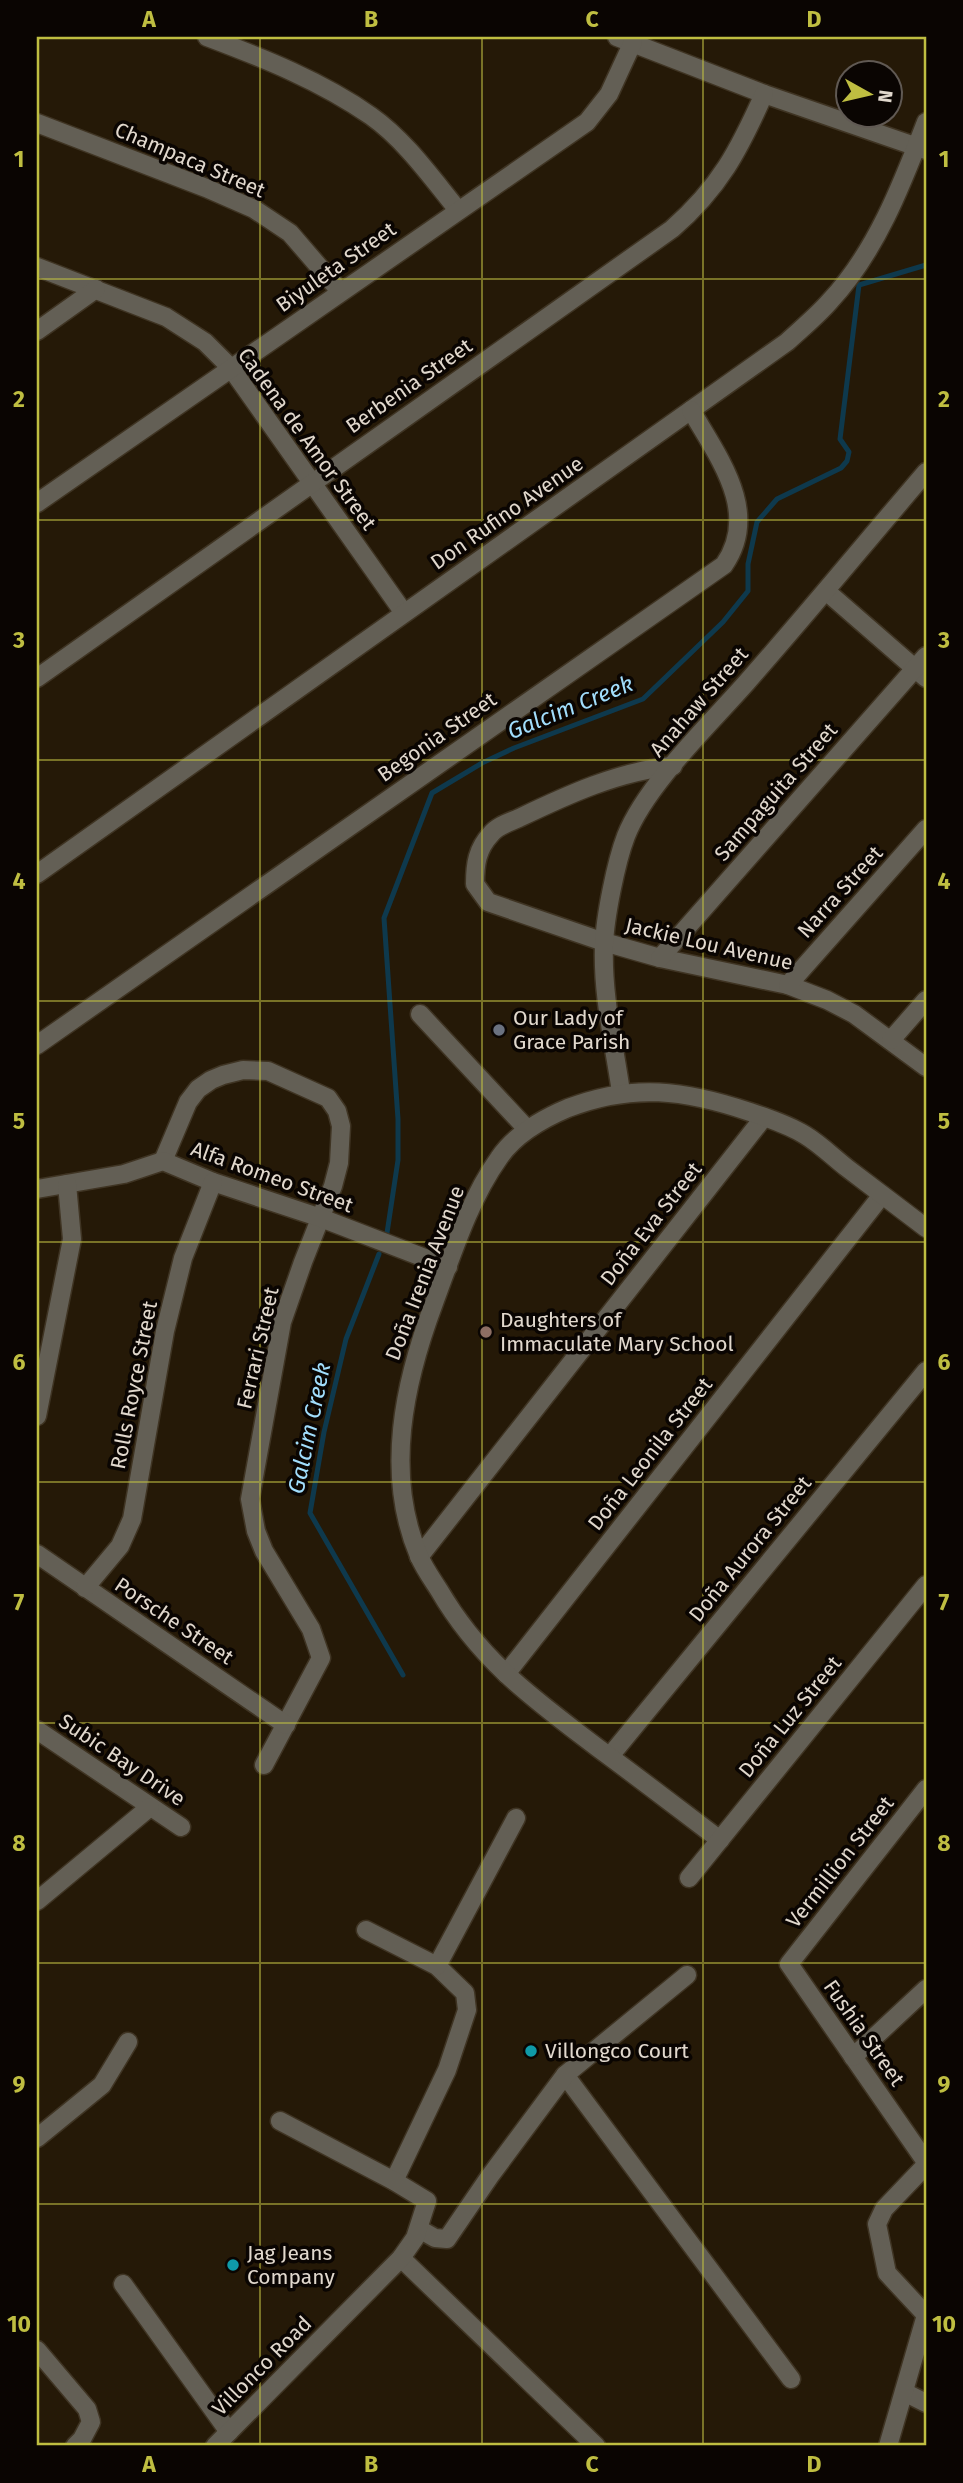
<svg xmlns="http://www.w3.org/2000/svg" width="963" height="2483" font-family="'Fira Sans',sans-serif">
  <rect width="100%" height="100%" fill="#251907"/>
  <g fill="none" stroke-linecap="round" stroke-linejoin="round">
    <g stroke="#0e394d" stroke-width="5">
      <polyline points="387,1233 398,1160 398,1119 384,918 432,793 482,763 514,748 643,699 723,622 748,591 748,564 757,522 777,499 841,468 847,461 849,452 840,439 859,285 926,265"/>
      <polyline points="379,1254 346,1339 324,1432 310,1513 403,1675"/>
    </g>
    <defs>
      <g id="minor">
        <path d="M207,37C263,58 321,81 371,116C405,140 431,177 458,210"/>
        <polyline points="617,37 764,94 926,150"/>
        <polyline points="37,123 206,188 254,209 290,233 340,291"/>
        <polyline points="37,267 166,317 205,342 231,368 404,613"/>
        <polyline points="37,331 96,289"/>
        <polyline points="37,503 587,122 609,94 633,42"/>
        <polyline points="826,591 926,678"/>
        <path d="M37,678L672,229C720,187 739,150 764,94"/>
        <path d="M673,766C619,771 567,795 519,818C510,822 497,826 491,834C477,849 475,864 475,884L488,902L604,942L660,958L788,985L827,1000L854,1014L926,1067"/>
        <path d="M37,874L787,342C801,329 817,316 830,301C876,252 902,184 926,122"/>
        <polyline points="660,958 926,656"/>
        <polyline points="788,985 926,829"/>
        <polyline points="420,1014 527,1129"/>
        <polyline points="891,1040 926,1000"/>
        <path d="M37,1045L724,565C761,512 718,457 691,410"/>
        <path d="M621,1092C614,1044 602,994 604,945C605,917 616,862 626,836C646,785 710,724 747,682C808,613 866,542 926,472"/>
        <polyline points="163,1161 188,1102 198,1089 211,1080 223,1075 243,1070 268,1071 328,1098 337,1111 341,1126 339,1163 333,1186 303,1262 282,1322 250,1499 256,1531 264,1551 311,1629 321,1658 264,1765"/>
        <polyline points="37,1189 124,1174 163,1161 213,1182 321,1218 448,1267"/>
        <polyline points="37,1416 72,1239 67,1184"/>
        <polyline points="37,1554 286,1725"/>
        <polyline points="419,1557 764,1117"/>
        <polyline points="85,1588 120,1546 132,1519 165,1331 183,1258 213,1182"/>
        <polyline points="506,1674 882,1195"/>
        <polyline points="37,1730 181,1827"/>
        <polyline points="610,1756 926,1371"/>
        <polyline points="926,1789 789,1964 926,2162"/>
        <path d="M720,1840C679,1809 639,1778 598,1748C534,1699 481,1662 439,1590C432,1579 424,1568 419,1556C384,1474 404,1383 434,1303C452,1255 469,1200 499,1158C515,1134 542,1119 568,1108C633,1083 685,1090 750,1112C768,1118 789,1125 805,1135C820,1144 833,1157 847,1168C873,1188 900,1208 926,1228"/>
        <polyline points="689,1878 926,1585"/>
        <polyline points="37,1901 150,1807"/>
        <polyline points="366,1930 437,1966 465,1993 467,2010 447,2070 394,2181"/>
        <polyline points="437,1966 516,1818"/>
        <polyline points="853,2057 926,1989"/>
        <polyline points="565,2075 791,2379"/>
        <polyline points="37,2138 102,2085 128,2042"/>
        <polyline points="419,2229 435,2238 447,2239 490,2176 565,2075 687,1975"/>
        <polyline points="401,2258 596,2446"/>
        <polyline points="123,2284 229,2432"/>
        <polyline points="37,2350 87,2409 91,2422 82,2439 75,2446"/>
        <polyline points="904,2392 926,2403"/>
        <polyline points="215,2446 401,2258 415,2238 427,2201 394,2181 280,2121"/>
        <polyline points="888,2446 926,2315 887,2273 877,2224 884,2209 926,2165"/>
      </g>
    </defs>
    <use href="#minor" stroke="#3f3423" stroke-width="21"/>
    <use href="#minor" stroke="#635f55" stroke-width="18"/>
  </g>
  <path fill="none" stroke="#bfbe41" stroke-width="2" stroke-opacity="0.55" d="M260,37V2446M482,37V2446M703,37V2446M37,279H926M37,520H926M37,760H926M37,1001H926M37,1242H926M37,1482H926M37,1723H926M37,1963H926M37,2204H926"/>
  <circle fill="#6b7280" stroke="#0a0502" stroke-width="2.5" cx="499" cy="1030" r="7"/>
  <circle fill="#8d6e63" stroke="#0a0502" stroke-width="2.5" cx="486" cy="1332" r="7"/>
  <g fill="#0f9aa8" stroke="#0a0502" stroke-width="2.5">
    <circle cx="531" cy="2051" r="7"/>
    <circle cx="233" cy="2265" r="7"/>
  </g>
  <g text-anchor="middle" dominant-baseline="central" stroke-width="7" stroke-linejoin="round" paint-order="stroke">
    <g font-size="21" fill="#e1d8cd" stroke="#0a0502">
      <text transform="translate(190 160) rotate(23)">Champaca Street</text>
      <text transform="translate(336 267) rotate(-35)">Biyuleta Street</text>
      <text transform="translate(409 386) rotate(-35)">Berbenia Street</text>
      <text transform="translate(307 439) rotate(54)">Cadena de Amor Street</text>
      <text transform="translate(507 513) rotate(-35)">Don Rufino Avenue</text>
      <text transform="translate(699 702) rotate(-49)">Anahaw Street</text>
      <text transform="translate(437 737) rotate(-35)">Begonia Street</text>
      <text transform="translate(776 792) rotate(-49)">Sampaguita Street</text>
      <text transform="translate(840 892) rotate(-48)">Narra Street</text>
      <text transform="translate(709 944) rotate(13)">Jackie Lou Avenue</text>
      <text transform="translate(272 1177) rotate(20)">Alfa Romeo Street</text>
      <text transform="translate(651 1224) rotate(-52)">Doña Eva Street</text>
      <text transform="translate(425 1273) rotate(-69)">Doña Irenia Avenue</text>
      <text transform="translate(258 1348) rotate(-77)">Ferrari Street</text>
      <text transform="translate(134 1385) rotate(-79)">Rolls Royce Street</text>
      <text transform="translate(650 1454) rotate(-52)">Doña Leonila Street</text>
      <text transform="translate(750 1549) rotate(-51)">Doña Aurora Street</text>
      <text transform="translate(174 1621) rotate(34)">Porsche Street</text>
      <text transform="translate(790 1717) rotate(-51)">Doña Luz Street</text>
      <text transform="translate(122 1760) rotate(34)">Subic Bay Drive</text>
      <text transform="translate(840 1862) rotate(-52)">Vermillion Street</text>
      <text transform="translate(864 2033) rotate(55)">Fushia Street</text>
      <text transform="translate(262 2366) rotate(-45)">Villonco Road</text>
    </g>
    <g font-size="21" fill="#e1d8cd" stroke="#0a0502" text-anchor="start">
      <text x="513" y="1018">Our Lady of<tspan x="513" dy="24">Grace Parish</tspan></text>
      <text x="500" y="1320">Daughters of<tspan x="500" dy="24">Immaculate Mary School</tspan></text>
      <text x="545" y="2051">Villongco Court</text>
      <text x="247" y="2253">Jag Jeans<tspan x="247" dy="24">Company</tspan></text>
    </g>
    <g font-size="23" font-style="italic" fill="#a1ddfc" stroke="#0a0502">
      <text transform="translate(570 707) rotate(-22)">Galcim Creek</text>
      <text transform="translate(309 1428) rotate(-78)">Galcim Creek</text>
    </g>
  </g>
  <rect width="963" height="2483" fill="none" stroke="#0a0502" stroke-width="77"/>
  <g transform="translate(869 94) rotate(98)"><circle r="33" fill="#0a0502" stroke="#605953" stroke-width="2"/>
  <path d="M0-5L12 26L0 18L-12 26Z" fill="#bfbe41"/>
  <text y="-10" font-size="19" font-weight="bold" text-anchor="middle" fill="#e1d8cd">N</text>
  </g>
  <rect x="38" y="38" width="887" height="2406" fill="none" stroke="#bfbe41" stroke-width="2.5"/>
  <g font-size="23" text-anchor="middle" font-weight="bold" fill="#bfbe41">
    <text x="149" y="27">A</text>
    <text x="371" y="27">B</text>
    <text x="592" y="27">C</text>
    <text x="814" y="27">D</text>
    <text x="19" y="167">1</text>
    <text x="944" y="167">1</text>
    <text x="19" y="407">2</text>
    <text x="944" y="407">2</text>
    <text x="19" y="648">3</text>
    <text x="944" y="648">3</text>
    <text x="19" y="889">4</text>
    <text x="944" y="889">4</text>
    <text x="19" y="1129">5</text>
    <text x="944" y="1129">5</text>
    <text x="19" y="1370">6</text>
    <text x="944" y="1370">6</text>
    <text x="19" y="1610">7</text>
    <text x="944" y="1610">7</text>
    <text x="19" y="1851">8</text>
    <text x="944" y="1851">8</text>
    <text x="19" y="2092">9</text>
    <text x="944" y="2092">9</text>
    <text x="19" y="2332">10</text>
    <text x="944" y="2332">10</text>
    <text x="149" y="2472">A</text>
    <text x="371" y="2472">B</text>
    <text x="592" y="2472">C</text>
    <text x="814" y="2472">D</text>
  </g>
</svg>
